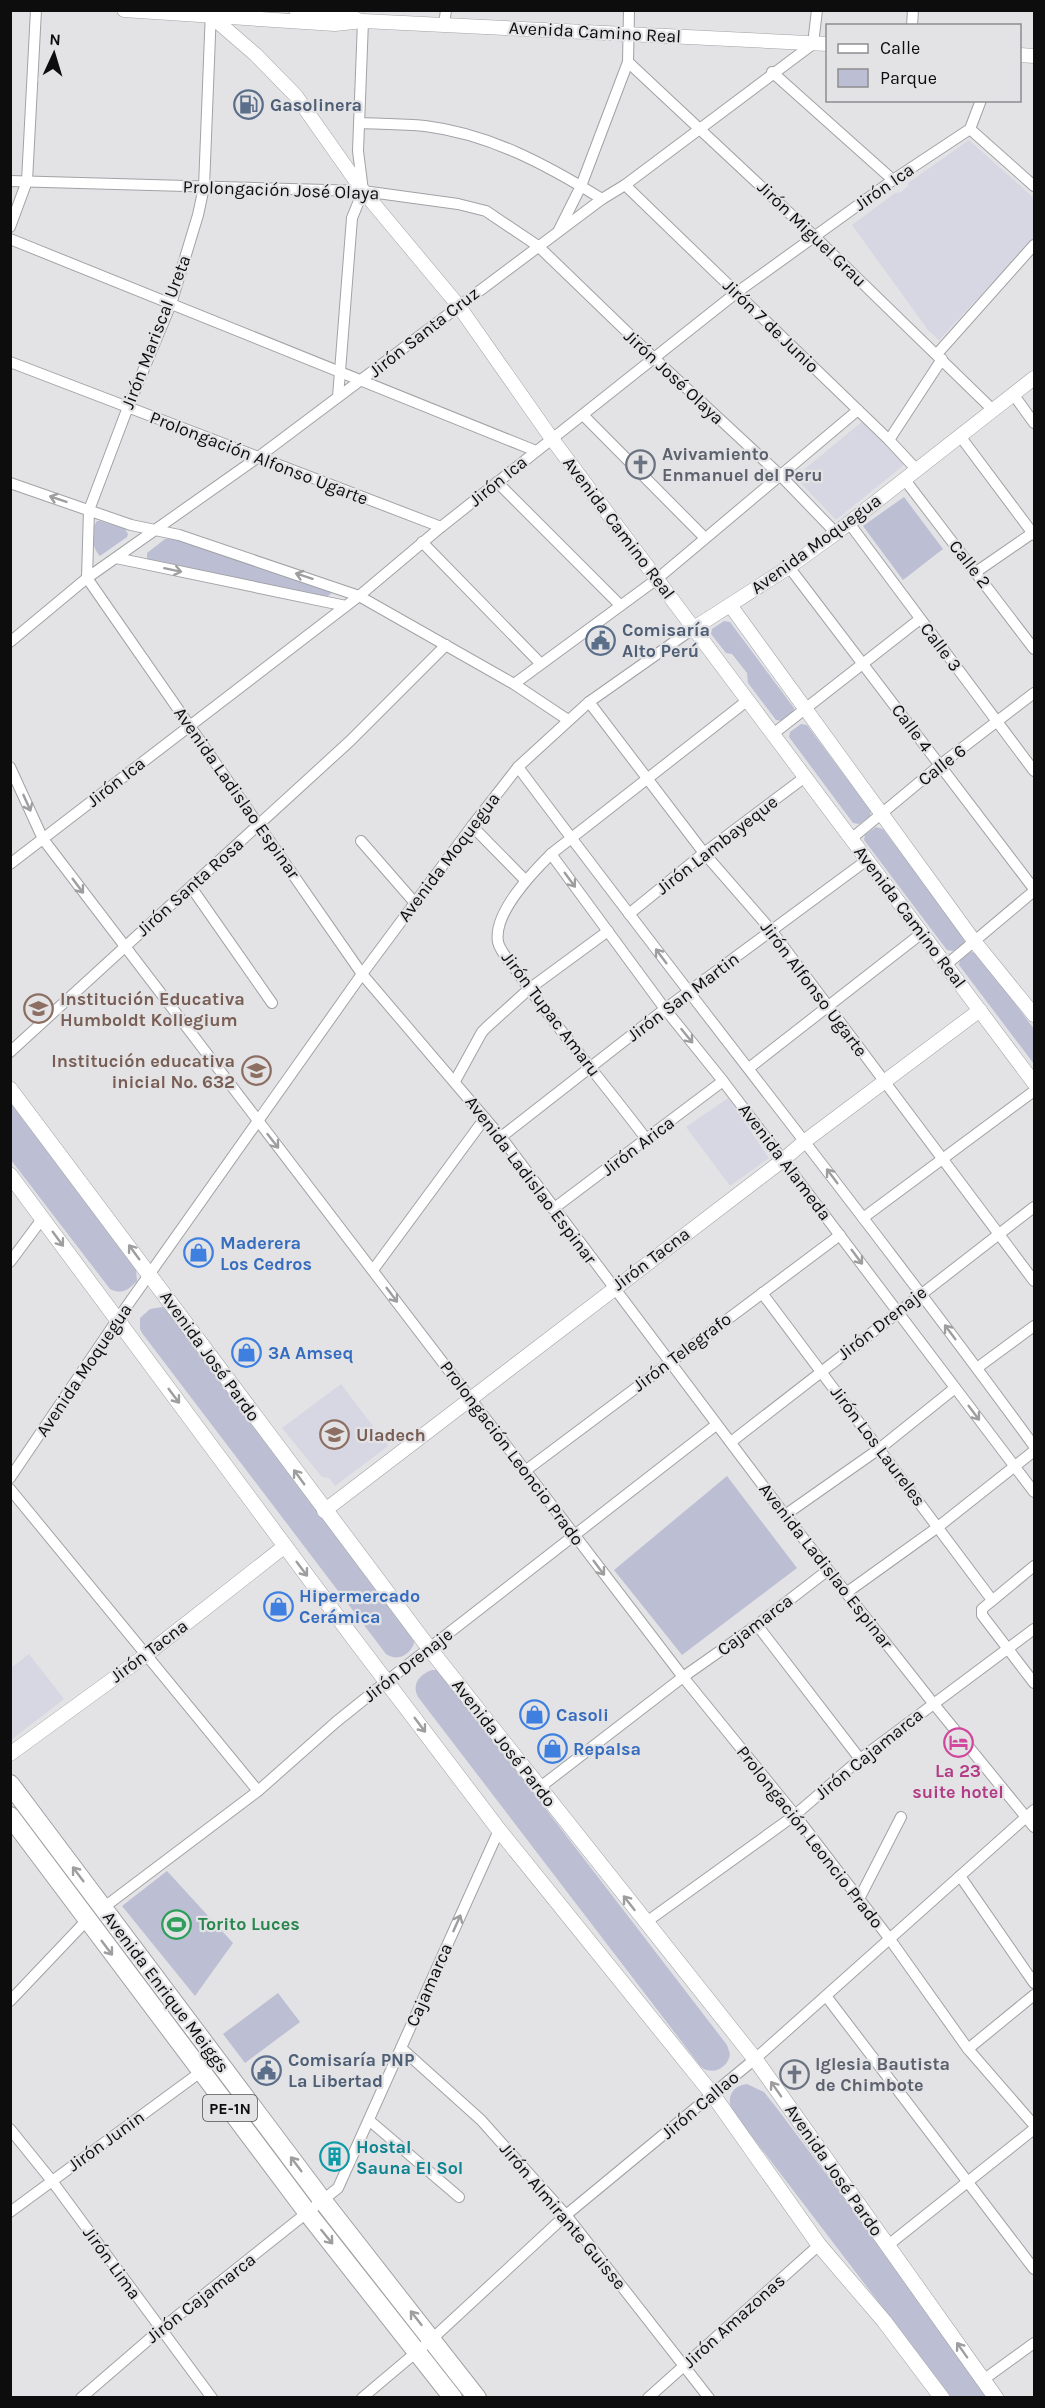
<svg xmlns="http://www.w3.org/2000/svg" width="1045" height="2408" font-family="Karla,sans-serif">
  <rect width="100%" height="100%" fill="#e3e3e6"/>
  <g fill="#d6d7e2">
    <polygon points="969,140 1034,198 1034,238 939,340 928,330 852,225 895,193 901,192 908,186 908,183"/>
    <polygon points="863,421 905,464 836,520 795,477"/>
    <polygon points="728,1098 769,1158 730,1186 686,1127"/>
    <polygon points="341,1384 388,1446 335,1486 329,1478 322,1477 282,1428"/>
    <polygon points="29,1654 64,1699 11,1740 11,1668"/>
  </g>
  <g fill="#bcbfd4">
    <polygon points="904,497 943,549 903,580 863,526"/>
    <path d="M97,521H100L125,529L128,534L127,537L100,556C92,549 90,530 97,521Z"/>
    <polygon points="173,538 330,590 331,594 326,597 151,562 147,559 147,553 165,539"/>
    <polygon points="724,621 730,622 794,708 793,713 782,721 776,720 748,683 747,673 732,654 726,653 711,634 712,629"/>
    <polygon points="801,724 807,725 871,811 870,816 859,824 853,823 789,737 790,732"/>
    <polygon points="876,827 883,829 965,938 964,943 953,951 947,950 864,840 865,835"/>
    <polygon points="971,952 978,953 1034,1029 1034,1064 959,965 960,960"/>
    <path d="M11,1103L136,1269L137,1281C128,1290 122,1295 110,1289L11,1160Z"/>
    <path d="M162,1307L167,1309L415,1639C413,1653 399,1663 386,1654L142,1333L140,1329V1318L150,1309Z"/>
    <polygon points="727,1476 797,1568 682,1655 614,1570"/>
    <path d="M432,1670H439L727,2045L730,2054C728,2068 713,2076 701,2067L418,1697C411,1684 420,1674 432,1670Z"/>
    <polygon points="167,1871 233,1943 195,1996 122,1906"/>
    <polygon points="278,1993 300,2022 245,2063 223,2034"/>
    <path d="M747,2084L764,2092L779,2111L993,2397H951L731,2109C727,2095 733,2086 747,2084Z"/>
  </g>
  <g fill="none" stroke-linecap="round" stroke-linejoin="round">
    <defs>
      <g id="street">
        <polyline points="211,10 204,187 198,215 171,304 128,407 89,510 87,578 362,974 501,1137 785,1515 933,1703 1034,1827"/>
        <polyline points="444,25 446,10"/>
        <polyline points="912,26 913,10"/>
        <polyline points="628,62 814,236 993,410"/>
        <polyline points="772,72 893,180"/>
        <path d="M360,123C382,124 403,124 425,126C490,134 547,165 602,199"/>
        <polyline points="970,129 1034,186"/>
        <polyline points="10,181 363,191 458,204 486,211 538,246 654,358 781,476 836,533"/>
        <polyline points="625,185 889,440 916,469"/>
        <polyline points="10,227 27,181 36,10"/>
        <polyline points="559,230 581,186 628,62 629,10"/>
        <polyline points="10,239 536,451"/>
        <polyline points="937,354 1034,245"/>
        <polyline points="10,362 441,527"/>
        <polyline points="1013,394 1034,423"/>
        <polyline points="338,397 352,218 363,191 358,151 363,21"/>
        <polyline points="583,415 705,538"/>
        <polyline points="960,436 1034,535"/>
        <polyline points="889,440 942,359"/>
        <polyline points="905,480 1034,649"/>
        <polyline points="497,482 620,605"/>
        <polyline points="10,483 131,525 179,535 359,596 514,684 568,720"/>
        <polyline points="849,523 1034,771"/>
        <polyline points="422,542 540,663"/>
        <polyline points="116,558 346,606"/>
        <polyline points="789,567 1034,889"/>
        <polyline points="976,572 1034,532"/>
        <polyline points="10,642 87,578 257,458 602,199 625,185 813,44 817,10"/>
        <polyline points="514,684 657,579 858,410"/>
        <polyline points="748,700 551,854 665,1009 723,1081 1034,1492"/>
        <polyline points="589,702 704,853 771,930 1034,1281"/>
        <polyline points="773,734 920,619"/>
        <polyline points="10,767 43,839 683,1677 795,1815 889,1938 968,2049 1034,2125"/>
        <path d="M518,767C688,995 867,1217 1034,1446"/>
        <polyline points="472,826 525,880"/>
        <polyline points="851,839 940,765 1034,693"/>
        <polyline points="361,841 415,903"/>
        <path d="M551,854C532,873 493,913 498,942C500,952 512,964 518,973C558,1030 605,1084 647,1140"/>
        <polyline points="10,864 359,596 441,527 736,293 893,180 970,129 981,100"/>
        <polyline points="191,887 272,1003"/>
        <polyline points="629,914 704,853 805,777"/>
        <polyline points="946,965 1034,891"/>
        <polyline points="10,1052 350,741 446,645"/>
        <polyline points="749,1068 922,933"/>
        <polyline points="455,1081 482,1032 488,1026 529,989 608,931"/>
        <polyline points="501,1137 665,1009 867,860"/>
        <polyline points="553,1209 723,1081"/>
        <polyline points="863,1218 1034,1091"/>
        <polyline points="10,1262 42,1219"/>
        <polyline points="373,1270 485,1118"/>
        <polyline points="762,1293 992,1600"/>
        <polyline points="977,1368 1034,1326"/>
        <polyline points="731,1442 1034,1207"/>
        <polyline points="525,1471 840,1235"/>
        <polyline points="10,1478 117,1320 362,974 472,826 518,767 589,702 694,628"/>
        <polyline points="10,1489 258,1791"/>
        <polyline points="785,1515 879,1449 955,1388"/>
        <polyline points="1034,1566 982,1609 982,1615 1034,1683"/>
        <polyline points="846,1593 938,1527 1034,1451"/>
        <polyline points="757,1625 860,1759"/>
        <polyline points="539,1788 683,1677 757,1625 828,1570"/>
        <polyline points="960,1876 1034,1983"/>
        <polyline points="859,1899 901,1817"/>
        <polyline points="103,1908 258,1791 336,1722 387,1681 716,1425"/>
        <polyline points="645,1923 795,1815 860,1759 1034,1629"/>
        <polyline points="826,1996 1034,2269"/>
        <polyline points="10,2001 87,1920"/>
        <polyline points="401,2048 481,2120 566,2215 709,2398"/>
        <polyline points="968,2049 1034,1995"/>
        <polyline points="370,2121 459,2197"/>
        <polyline points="10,2129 52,2181 212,2398"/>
        <polyline points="10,2212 202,2071"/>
        <polyline points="887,2246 1034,2129"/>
        <polyline points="983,2380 1034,2343"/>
        <polyline points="81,2398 161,2329 338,2188 499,1830"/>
        <polyline points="362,2398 432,2339 566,2215 755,2059 1034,1810"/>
        <polyline points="648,2398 819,2245"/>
      </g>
      <g id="secondary">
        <polyline points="124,10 335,24 363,21 444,25 828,44"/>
        <polyline points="296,10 335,12 356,19"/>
        <polyline points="211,16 256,55 296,96 363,191 458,305 552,439 1034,1083"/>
        <polyline points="1020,55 1034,56"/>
        <polyline points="730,605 974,941 1034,1015"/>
        <polyline points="694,628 789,567 836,533 1034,378"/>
        <polyline points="324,1511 783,1160 805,1141 980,1010"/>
        <polyline points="10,1754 146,1655 285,1546"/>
      </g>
      <g id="primary">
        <polyline points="10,1089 429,1648 755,2059 996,2398"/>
        <polyline points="10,1175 351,1635 499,1830 713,2095 819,2245 884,2321 942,2398"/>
      </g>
      <g id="highway">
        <polyline points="10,1784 323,2201 477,2398"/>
        <polyline points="10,1816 310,2216 453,2398"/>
      </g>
    </defs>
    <use href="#street" stroke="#a1a2a5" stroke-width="12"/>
    <use href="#secondary" stroke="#a1a2a5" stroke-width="15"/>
    <use href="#primary" stroke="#a1a2a5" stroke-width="16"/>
    <use href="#highway" stroke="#a1a2a5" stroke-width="20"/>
    <use href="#street" stroke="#fff" stroke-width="10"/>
    <use href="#secondary" stroke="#fff" stroke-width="14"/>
    <use href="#primary" stroke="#fff" stroke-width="15"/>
    <use href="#highway" stroke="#fff" stroke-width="18"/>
  </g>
  <defs><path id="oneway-shaft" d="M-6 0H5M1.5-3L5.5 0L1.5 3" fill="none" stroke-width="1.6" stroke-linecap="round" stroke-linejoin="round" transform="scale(1.5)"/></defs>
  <g stroke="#9e9e9f">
    <use href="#oneway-shaft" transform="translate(58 499) rotate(-161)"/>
    <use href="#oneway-shaft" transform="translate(173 570) rotate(12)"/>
    <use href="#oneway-shaft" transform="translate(304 576) rotate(-162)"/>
    <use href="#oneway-shaft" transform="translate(27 803) rotate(66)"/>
    <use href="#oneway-shaft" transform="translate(570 880) rotate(54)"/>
    <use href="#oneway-shaft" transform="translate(78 886) rotate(53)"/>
    <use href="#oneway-shaft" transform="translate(661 956) rotate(-127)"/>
    <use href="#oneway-shaft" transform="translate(687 1036) rotate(51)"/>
    <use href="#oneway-shaft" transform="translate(273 1141) rotate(52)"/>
    <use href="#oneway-shaft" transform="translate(832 1176) rotate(-127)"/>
    <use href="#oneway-shaft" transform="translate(58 1239) rotate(54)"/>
    <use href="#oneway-shaft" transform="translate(134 1252) rotate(-126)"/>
    <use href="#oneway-shaft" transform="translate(857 1257) rotate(53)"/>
    <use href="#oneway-shaft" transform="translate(392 1295) rotate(53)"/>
    <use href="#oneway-shaft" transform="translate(950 1332) rotate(-127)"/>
    <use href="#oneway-shaft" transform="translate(174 1396) rotate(53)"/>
    <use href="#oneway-shaft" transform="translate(974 1413) rotate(53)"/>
    <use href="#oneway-shaft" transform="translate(299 1477) rotate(-126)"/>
    <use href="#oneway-shaft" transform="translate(599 1568) rotate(53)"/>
    <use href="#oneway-shaft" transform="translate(302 1569) rotate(53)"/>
    <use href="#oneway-shaft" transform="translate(420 1725) rotate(53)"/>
    <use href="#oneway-shaft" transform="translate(78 1874) rotate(-127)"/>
    <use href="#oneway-shaft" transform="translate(629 1903) rotate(-128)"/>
    <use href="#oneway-shaft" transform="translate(457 1923) rotate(-66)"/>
    <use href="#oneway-shaft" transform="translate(107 1948) rotate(53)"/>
    <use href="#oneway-shaft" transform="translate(776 2089) rotate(-125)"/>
    <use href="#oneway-shaft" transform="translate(296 2164) rotate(-127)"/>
    <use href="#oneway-shaft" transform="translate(327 2237) rotate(51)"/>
    <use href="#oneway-shaft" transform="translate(416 2318) rotate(-128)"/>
    <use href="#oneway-shaft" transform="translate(962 2350) rotate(-125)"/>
  </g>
  <defs>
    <symbol id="fuel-ring" viewBox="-11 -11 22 22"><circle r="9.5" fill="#e3e3e6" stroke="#5c6f8a" stroke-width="1.5"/><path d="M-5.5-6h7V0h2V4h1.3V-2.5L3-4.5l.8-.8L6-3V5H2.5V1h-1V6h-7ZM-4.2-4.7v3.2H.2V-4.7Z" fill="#5c6f8a"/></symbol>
    <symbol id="church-ring" viewBox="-11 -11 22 22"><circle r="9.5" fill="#e3e3e6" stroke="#6b7280" stroke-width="1.5"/><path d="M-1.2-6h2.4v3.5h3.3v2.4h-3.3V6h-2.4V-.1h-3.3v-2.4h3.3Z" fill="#6b7280"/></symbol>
    <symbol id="civic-ring" viewBox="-11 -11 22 22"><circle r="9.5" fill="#e3e3e6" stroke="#5c6f8a" stroke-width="1.5"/><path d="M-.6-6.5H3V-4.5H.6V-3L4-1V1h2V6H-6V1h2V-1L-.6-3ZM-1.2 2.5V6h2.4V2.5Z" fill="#5c6f8a"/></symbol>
    <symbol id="school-ring" viewBox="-11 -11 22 22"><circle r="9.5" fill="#e3e3e6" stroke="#8d6e63" stroke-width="1.5"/><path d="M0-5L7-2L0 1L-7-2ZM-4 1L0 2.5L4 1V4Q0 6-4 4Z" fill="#8d6e63"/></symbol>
    <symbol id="shop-ring" viewBox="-11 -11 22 22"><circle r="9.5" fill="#e3e3e6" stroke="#3f7fe0" stroke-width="1.5"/><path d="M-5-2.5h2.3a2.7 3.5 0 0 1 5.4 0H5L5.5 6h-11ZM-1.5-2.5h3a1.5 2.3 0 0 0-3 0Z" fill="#3f7fe0"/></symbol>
    <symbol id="university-ring" viewBox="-11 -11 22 22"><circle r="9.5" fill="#e3e3e6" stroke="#8d6e63" stroke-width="1.5"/><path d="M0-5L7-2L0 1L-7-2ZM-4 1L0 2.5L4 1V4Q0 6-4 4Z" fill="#8d6e63"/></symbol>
    <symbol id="hotel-ring" viewBox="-11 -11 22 22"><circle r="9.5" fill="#e3e3e6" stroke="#d1479c" stroke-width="1.5"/><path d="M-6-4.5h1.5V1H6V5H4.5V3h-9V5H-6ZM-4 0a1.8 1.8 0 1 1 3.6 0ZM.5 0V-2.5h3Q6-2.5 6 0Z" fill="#d1479c"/></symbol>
    <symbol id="stadium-ring" viewBox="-11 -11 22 22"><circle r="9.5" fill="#e3e3e6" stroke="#2e9e5b" stroke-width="1.5"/><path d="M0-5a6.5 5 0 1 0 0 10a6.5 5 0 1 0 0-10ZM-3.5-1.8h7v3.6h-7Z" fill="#2e9e5b"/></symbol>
    <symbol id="building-ring" viewBox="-11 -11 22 22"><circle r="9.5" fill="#e3e3e6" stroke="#0f9aa8" stroke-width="1.5"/><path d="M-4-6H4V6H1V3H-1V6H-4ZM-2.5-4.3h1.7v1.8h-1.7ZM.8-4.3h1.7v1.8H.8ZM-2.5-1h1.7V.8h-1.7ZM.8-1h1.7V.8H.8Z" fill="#0f9aa8"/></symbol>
  </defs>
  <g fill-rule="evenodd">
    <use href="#fuel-ring" x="232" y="88" width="33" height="33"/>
    <use href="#church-ring" x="624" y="448" width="33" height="33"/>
    <use href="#civic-ring" x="584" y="624" width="33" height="33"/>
    <use href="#school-ring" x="22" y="992" width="33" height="33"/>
    <use href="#school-ring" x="240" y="1054" width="33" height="33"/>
    <use href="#shop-ring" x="182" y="1236" width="33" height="33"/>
    <use href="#shop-ring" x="230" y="1336" width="33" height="33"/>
    <use href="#university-ring" x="318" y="1418" width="33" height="33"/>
    <use href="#shop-ring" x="262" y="1590" width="33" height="33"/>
    <use href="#shop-ring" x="518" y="1698" width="33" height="33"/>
    <use href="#hotel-ring" x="942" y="1726" width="33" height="33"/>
    <use href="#shop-ring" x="536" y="1732" width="33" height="33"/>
    <use href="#stadium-ring" x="160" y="1908" width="33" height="33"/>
    <use href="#civic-ring" x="250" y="2054" width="33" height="33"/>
    <use href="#church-ring" x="778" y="2058" width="33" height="33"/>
    <use href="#building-ring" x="318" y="2140" width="33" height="33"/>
  </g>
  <g text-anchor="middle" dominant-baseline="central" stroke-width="4.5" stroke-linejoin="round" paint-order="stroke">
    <rect fill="#e3e3e6" stroke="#4d4d4f" stroke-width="1.5" x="203" y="2095" width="54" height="26" rx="4.5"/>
    <g font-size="16" font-weight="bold" fill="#0d0d0e">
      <text x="230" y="2108">PE-1N</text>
    </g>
    <g font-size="18" fill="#0d0d0e" stroke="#e3e3e6">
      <text transform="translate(595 32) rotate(3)">Avenida Camino Real</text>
      <text transform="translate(884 187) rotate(-35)">Jirón Ica</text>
      <text transform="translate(281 190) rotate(2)">Prolongación José Olaya</text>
      <text transform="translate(812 234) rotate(44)">Jirón Miguel Grau</text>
      <text transform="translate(771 326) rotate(44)">Jirón 7 de Junio</text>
      <text transform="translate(156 332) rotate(-69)">Jirón Mariscal Ureta</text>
      <text transform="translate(424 332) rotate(-38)">Jirón Santa Cruz</text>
      <text transform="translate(674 377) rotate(43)">Jirón José Olaya</text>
      <text transform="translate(259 458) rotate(21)">Prolongación Alfonso Ugarte</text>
      <text transform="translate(498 481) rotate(-39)">Jirón Ica</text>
      <text transform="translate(619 528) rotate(53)">Avenida Camino Real</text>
      <text transform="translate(816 544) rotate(-36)">Avenida Moquegua</text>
      <text transform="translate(970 564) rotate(52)">Calle 2</text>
      <text transform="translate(941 647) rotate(53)">Calle 3</text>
      <text transform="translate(912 728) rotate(53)">Calle 4</text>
      <text transform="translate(942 765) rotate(-38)">Calle 6</text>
      <text transform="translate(116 782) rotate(-38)">Jirón Ica</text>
      <text transform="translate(237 793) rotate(55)">Avenida Ladislao Espinar</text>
      <text transform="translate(717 845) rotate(-38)">Jirón Lambayeque</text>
      <text transform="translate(449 857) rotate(-53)">Avenida Moquegua</text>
      <text transform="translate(190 887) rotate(-42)">Jirón Santa Rosa</text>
      <text transform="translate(910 917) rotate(53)">Avenida Camino Real</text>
      <text transform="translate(814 989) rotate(53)">Jirón Alfonso Ugarte</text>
      <text transform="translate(683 997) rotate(-37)">Jirón San Martin</text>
      <text transform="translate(551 1014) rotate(53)">Jirón Tupac Amaru</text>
      <text transform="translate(638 1146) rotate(-37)">Jirón Arica</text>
      <text transform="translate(785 1162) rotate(53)">Avenida Alameda</text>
      <text transform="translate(531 1180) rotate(53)">Avenida Ladislao Espinar</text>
      <text transform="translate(651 1259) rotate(-37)">Jirón Tacna</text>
      <text transform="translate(882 1323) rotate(-38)">Jirón Drenaje</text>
      <text transform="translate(682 1352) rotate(-37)">Jirón Telegrafo</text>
      <text transform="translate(210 1356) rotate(54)">Avenida José Pardo</text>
      <text transform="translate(84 1370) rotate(-56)">Avenida Moquegua</text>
      <text transform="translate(878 1446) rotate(53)">Jirón Los Laureles</text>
      <text transform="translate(512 1453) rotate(53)">Prolongación Leoncio Prado</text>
      <text transform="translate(826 1566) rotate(52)">Avenida Ladislao Espinar</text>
      <text transform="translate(755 1625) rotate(-37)">Cajamarca</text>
      <text transform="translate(149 1651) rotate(-37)">Jirón Tacna</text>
      <text transform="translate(408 1665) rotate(-38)">Jirón Drenaje</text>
      <text transform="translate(504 1743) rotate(52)">Avenida José Pardo</text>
      <text transform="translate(869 1754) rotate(-39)">Jirón Cajamarca</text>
      <text transform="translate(810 1837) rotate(52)">Prolongación Leoncio Prado</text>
      <text transform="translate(429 1985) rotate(-66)">Cajamarca</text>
      <text transform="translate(166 1992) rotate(53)">Avenida Enrique Meiggs</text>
      <text transform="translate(700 2105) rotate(-40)">Jirón Callao</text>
      <text transform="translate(106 2141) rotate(-36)">Jirón Junin</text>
      <text transform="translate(834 2170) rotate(55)">Avenida José Pardo</text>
      <text transform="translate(563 2216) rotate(50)">Jirón Almirante Guisse</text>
      <text transform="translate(112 2263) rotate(54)">Jirón Lima</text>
      <text transform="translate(201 2298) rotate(-38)">Jirón Cajamarca</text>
      <text transform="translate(734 2321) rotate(-42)">Jirón Amazonas</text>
    </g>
    <g font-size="18" font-weight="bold" fill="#4e5e75" stroke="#e3e3e6" text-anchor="start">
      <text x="270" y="105">Gasolinera</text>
      <text x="622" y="630">Comisaría<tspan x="622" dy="21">Alto Perú</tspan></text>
      <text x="288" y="2060">Comisaría PNP<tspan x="288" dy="21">La Libertad</tspan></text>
    </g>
    <g font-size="18" font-weight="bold" fill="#5b616d" stroke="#e3e3e6" text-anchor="start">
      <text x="662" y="454">Avivamiento<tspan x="662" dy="21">Enmanuel del Peru</tspan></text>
      <text x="815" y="2064">Iglesia Bautista<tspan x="815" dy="21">de Chimbote</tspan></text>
    </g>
    <g font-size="18" font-weight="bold" fill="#785e54" stroke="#e3e3e6" text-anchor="start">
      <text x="60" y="999">Institución Educativa<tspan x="60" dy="21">Humboldt Kollegium</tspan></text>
      <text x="235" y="1061" text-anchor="end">Institución educativa<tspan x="235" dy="21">inicial No. 632</tspan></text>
      <text x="356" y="1435">Uladech</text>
    </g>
    <g font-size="18" font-weight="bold" fill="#366cbe" stroke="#e3e3e6" text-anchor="start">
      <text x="220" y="1243">Maderera<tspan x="220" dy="21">Los Cedros</tspan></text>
      <text x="268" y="1353">3A Amseq</text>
      <text x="299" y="1596">Hipermercado<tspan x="299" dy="21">Cerámica</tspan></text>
      <text x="556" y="1715">Casoli</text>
      <text x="573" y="1749">Repalsa</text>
    </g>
    <g font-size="18" font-weight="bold" fill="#b23c85" stroke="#e3e3e6">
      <text x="958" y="1771">La 23<tspan x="958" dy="21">suite hotel</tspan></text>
    </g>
    <g font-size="18" font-weight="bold" fill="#27864d" stroke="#e3e3e6" text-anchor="start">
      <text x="198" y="1924">Torito Luces</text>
    </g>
    <g font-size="18" font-weight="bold" fill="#0d838f" stroke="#e3e3e6" text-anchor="start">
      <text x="356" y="2147">Hostal<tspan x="356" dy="21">Sauna El Sol</tspan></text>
    </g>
  </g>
  <rect width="1045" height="2408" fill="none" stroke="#0d0d0e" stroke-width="24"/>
  <rect x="826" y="24" width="195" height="78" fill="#e3e3e6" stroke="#8d8d90" stroke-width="1.5"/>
  <rect x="838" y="44" width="30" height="9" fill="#ffffff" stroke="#8d8d90" stroke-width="1.5"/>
  <text x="880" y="54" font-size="18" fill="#0d0d0e">Calle</text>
  <rect x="838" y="69" width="30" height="18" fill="#bcbfd4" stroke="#8d8d90" stroke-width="1.5"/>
  <text x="880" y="84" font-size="18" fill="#0d0d0e">Parque</text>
  <g transform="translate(54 54) rotate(4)" stroke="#e3e3e6" stroke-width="4.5" paint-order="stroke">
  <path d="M0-4.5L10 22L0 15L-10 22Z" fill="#0d0d0e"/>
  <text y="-9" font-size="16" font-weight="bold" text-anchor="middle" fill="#0d0d0e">N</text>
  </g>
</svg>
